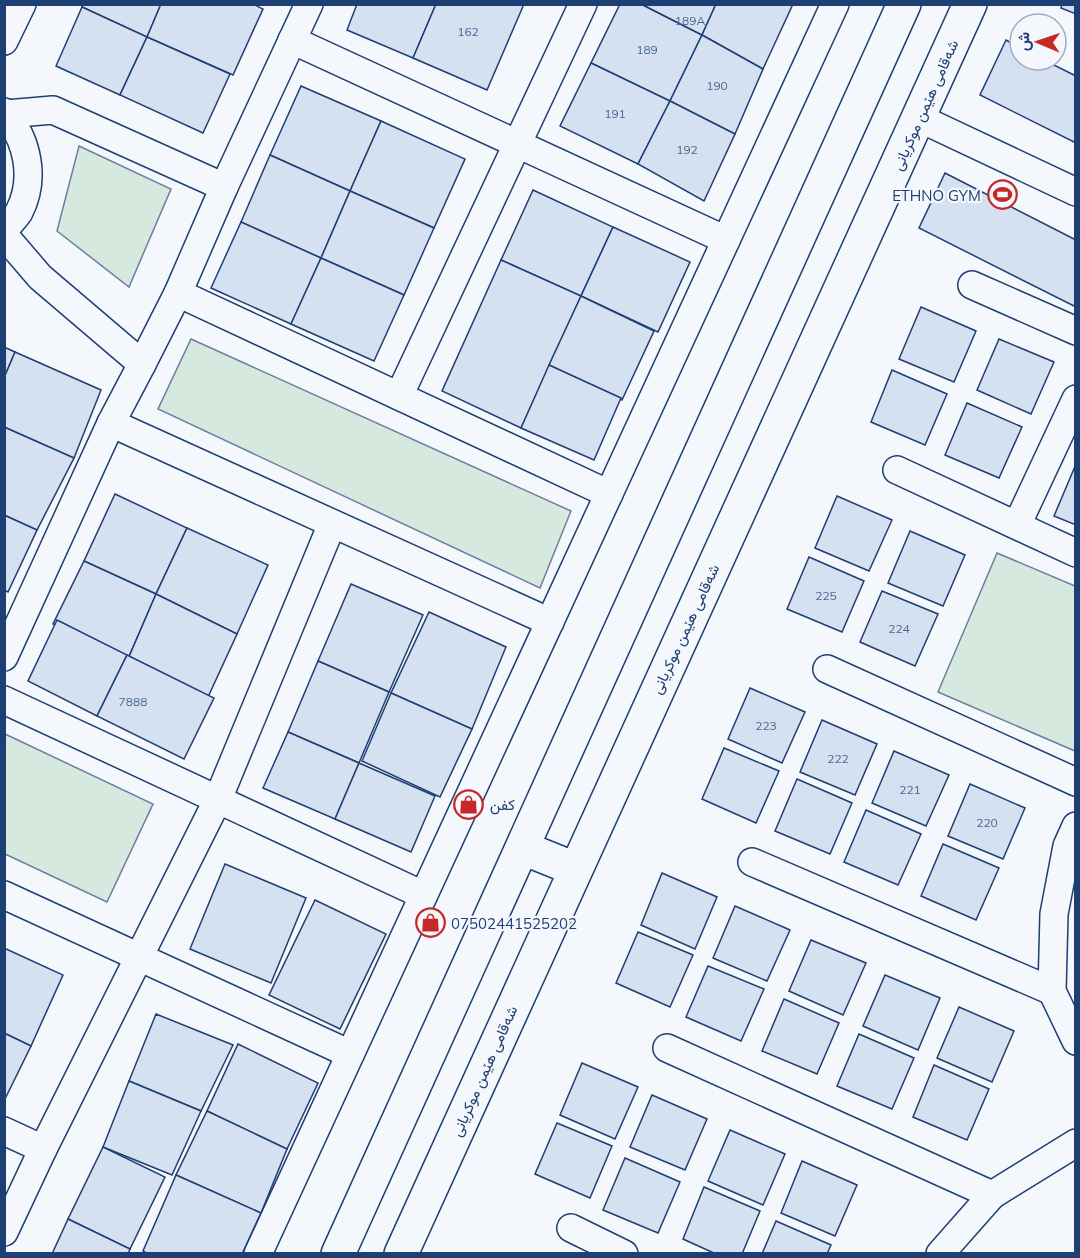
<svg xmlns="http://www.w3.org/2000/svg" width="1080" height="1258" font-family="Mulish,Vazirmatn,sans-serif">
  <rect width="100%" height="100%" fill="#f4f7fb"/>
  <g fill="#d7e8df" stroke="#687fa3" stroke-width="1.5">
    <polygon points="79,146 171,189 129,287 57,231"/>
    <polygon points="191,339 571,511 540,588 158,409"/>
    <polygon points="997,553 1075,586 1075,751 938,692"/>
    <polygon points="5,734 153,804 107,902 5,854"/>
  </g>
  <g fill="#d5e0f0" stroke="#1d3f73" stroke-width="1.5">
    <polygon points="83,4 161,4 147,37 82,7"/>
    <polygon points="161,4 253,4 263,9 233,75 147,37"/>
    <polygon points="357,4 436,4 413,58 347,30"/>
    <polygon points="436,4 524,4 487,90 413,58"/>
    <polygon points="620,4 641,4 702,35 670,101 591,63"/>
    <polygon points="641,4 716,4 702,35"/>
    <polygon points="716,4 793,4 763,69 702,35"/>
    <polygon points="1062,4 1076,4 1076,14 1061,8"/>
    <polygon points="82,7 147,37 120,95 56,66"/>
    <polygon points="702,35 763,69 735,134 670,101"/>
    <polygon points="147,37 230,74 203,133 120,95"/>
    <polygon points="1006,40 1020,48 1020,60 1044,60 1076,76 1076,143 980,95"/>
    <polygon points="591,63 670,101 638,164 560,126"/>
    <polygon points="301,86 381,121 350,191 270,155"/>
    <polygon points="670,101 735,134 704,201 638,164"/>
    <polygon points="381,121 465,159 434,228 350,191"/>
    <polygon points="270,155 350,191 321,258 241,222"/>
    <polygon points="945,173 1076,240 1076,307 919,228"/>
    <polygon points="533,190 613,227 581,296 501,260"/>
    <polygon points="350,191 434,228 404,295 321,258"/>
    <polygon points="241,222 321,258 291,324 211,288"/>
    <polygon points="613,227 690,262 658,332 581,296"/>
    <polygon points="321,258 404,295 374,361 291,324"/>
    <polygon points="501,260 581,296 521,428 442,391"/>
    <polygon points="581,296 654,331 622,400 549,365"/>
    <polygon points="921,307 976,331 954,382 899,359"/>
    <polygon points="999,339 1054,362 1031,414 977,390"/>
    <polygon points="4,347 15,352 4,378"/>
    <polygon points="15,352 101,390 74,458 4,427 4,378"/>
    <polygon points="549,365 621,398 594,460 521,428"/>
    <polygon points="892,370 947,394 925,445 871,422"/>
    <polygon points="967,403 1022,427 999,478 945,455"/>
    <polygon points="4,427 74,458 37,530 4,515"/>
    <polygon points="1076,464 1076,525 1054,516"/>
    <polygon points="115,494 187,528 156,594 84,561"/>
    <polygon points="837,496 892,520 869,571 815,548"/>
    <polygon points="4,515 37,530 8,592 4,590"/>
    <polygon points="187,528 268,565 237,634 156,594"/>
    <polygon points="910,531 965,555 943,606 888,583"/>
    <polygon points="809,557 864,581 842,632 787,609"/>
    <polygon points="84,561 156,594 128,659 53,624"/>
    <polygon points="351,584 423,615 389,692 318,661"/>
    <polygon points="882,591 938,614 915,666 860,642"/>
    <polygon points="156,594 237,634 208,697 128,659"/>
    <polygon points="429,612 506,647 472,729 391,693"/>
    <polygon points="57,620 127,655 97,716 28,681"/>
    <polygon points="127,655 214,698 184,759 97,716"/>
    <polygon points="318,661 389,692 359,763 288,732"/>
    <polygon points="750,688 805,712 782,763 728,739"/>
    <polygon points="391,693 472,729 440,797 362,761"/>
    <polygon points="822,720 877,744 855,795 800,772"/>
    <polygon points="288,732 359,763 335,819 263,788"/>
    <polygon points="724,748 779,771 756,823 702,799"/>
    <polygon points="894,751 949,775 926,826 872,803"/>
    <polygon points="359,763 435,796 411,852 335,819"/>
    <polygon points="797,779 852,803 830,854 775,831"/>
    <polygon points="970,784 1025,808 1003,859 948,836"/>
    <polygon points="866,810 921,834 898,885 844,862"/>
    <polygon points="943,844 999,868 976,920 921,896"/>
    <polygon points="225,864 306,898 271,983 190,949"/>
    <polygon points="662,873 717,897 695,949 641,925"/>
    <polygon points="315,900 386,934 340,1029 269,995"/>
    <polygon points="735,906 790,930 767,981 713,958"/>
    <polygon points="638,932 693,955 670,1007 616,983"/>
    <polygon points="811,940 866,963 843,1015 789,991"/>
    <polygon points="4,948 63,975 31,1046 4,1033"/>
    <polygon points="708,966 764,989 741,1041 686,1017"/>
    <polygon points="885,975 940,998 918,1050 863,1026"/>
    <polygon points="784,999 839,1023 817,1074 762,1051"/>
    <polygon points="959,1007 1014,1031 992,1082 937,1058"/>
    <polygon points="156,1014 233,1045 201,1111 129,1081"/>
    <polygon points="4,1033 31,1046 4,1101"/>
    <polygon points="859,1034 914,1058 892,1109 837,1086"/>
    <polygon points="238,1044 318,1083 287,1149 207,1111"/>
    <polygon points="582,1063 638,1087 615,1139 560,1115"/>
    <polygon points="934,1065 989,1089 967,1140 913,1117"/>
    <polygon points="129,1081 201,1111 172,1175 103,1147"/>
    <polygon points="652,1095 707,1119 685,1170 630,1147"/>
    <polygon points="207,1111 287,1149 261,1213 176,1175"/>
    <polygon points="557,1123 612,1146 590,1198 535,1174"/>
    <polygon points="730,1130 785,1154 763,1205 708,1181"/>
    <polygon points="103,1147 165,1177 130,1249 68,1219"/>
    <polygon points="625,1158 680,1182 658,1233 603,1210"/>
    <polygon points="802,1161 857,1185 835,1236 781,1213"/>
    <polygon points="176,1175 261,1213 242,1254 148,1254 143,1251"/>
    <polygon points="704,1187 760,1211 742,1254 716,1254 683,1239"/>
    <polygon points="68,1219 130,1249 128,1254 52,1254"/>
    <polygon points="776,1221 831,1245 827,1254 762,1254"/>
  </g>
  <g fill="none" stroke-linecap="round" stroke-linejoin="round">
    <defs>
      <g id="street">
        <polyline points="292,40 726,240"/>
        <polyline points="4,41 22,4"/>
        <path d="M4,112C28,140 36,179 19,212C15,218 9,224 4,230"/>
        <polyline points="6,114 53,110 224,187"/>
        <polyline points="919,118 1076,192"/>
        <polyline points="4,235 40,277 142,364"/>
        <polyline points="972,285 1076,331"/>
        <polyline points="178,293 609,494"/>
        <polyline points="399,396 583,4"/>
        <polyline points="111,423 550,622"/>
        <polyline points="897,470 1076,553"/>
        <polyline points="1017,525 1076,399"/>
        <polyline points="4,657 111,423 142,364 178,293 224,187 309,4"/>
        <polyline points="827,669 1076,782"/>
        <polyline points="4,700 423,895"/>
        <polyline points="1076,826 1067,846 1054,914 1052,991 1076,1041"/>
        <polyline points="752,862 1052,991"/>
        <polyline points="4,895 350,1054"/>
        <polyline points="667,1048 992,1195"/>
        <polyline points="4,1131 43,1149"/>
        <polyline points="571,1228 624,1254"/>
        <polyline points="4,1232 43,1149 218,799 332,524"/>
        <polyline points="258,1254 835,4"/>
        <polyline points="940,1254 992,1195 1076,1143"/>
      </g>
      <g id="secondary">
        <polyline points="523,848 575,869"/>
        <polyline points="338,1254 904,4"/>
        <polyline points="401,1254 970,4"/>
      </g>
    </defs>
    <use href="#street" stroke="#1d3f73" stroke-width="30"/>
    <use href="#secondary" stroke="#1d3f73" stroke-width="36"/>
    <use href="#street" stroke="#f4f7fb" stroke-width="27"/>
    <use href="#secondary" stroke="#f4f7fb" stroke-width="33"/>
  </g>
  <defs>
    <symbol id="stadium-ring" viewBox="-11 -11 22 22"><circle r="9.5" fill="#f4f7fb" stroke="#c62828" stroke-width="1.5"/><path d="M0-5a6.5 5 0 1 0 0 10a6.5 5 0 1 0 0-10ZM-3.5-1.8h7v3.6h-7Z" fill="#c62828"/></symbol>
    <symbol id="shop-ring" viewBox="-11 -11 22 22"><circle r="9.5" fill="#f4f7fb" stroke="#c62828" stroke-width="1.5"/><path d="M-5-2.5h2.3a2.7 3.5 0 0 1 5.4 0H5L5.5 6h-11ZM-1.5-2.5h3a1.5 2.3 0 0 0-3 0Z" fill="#c62828"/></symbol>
  </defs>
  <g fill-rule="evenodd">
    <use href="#stadium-ring" x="986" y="178" width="33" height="33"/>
    <use href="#shop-ring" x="452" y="788" width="33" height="33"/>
    <use href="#shop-ring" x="414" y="906" width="33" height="33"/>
  </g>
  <g text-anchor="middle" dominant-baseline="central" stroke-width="4.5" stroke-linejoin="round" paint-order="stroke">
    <g font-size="12" fill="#4b6792">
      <text x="690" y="20">189A</text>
      <text x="468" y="31">162</text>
      <text x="647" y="49">189</text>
      <text x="717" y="85">190</text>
      <text x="615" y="113">191</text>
      <text x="687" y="149">192</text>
      <text x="826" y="595">225</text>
      <text x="899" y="628">224</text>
      <text x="133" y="701">7888</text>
      <text x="766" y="725">223</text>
      <text x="838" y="758">222</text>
      <text x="910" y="789">221</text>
      <text x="987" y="822">220</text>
    </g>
    <g font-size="15" fill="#1d3f73" stroke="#f4f7fb">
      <text transform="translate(925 105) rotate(-66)">شەقامی هێمن موکریانی</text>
      <text transform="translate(685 629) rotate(-65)">شەقامی هێمن موکریانی</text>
      <text transform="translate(484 1071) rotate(-66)">شەقامی هێمن موکریانی</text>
    </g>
    <g font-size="15" fill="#1d3f73" stroke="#f4f7fb" text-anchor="start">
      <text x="981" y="195" text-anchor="end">ETHNO GYM</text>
      <text x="490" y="804">كفن</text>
      <text x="451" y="923">07502441525202</text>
    </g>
  </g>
  <rect width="1080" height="1258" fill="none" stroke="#1d3f73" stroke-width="12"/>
  <g transform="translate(1038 42) rotate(272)"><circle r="28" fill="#f4f7fb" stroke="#9eadc5" stroke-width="1.5"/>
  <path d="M0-4.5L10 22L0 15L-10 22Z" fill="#c62828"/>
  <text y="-9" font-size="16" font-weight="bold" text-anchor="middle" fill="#1d3f73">ش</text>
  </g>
</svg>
